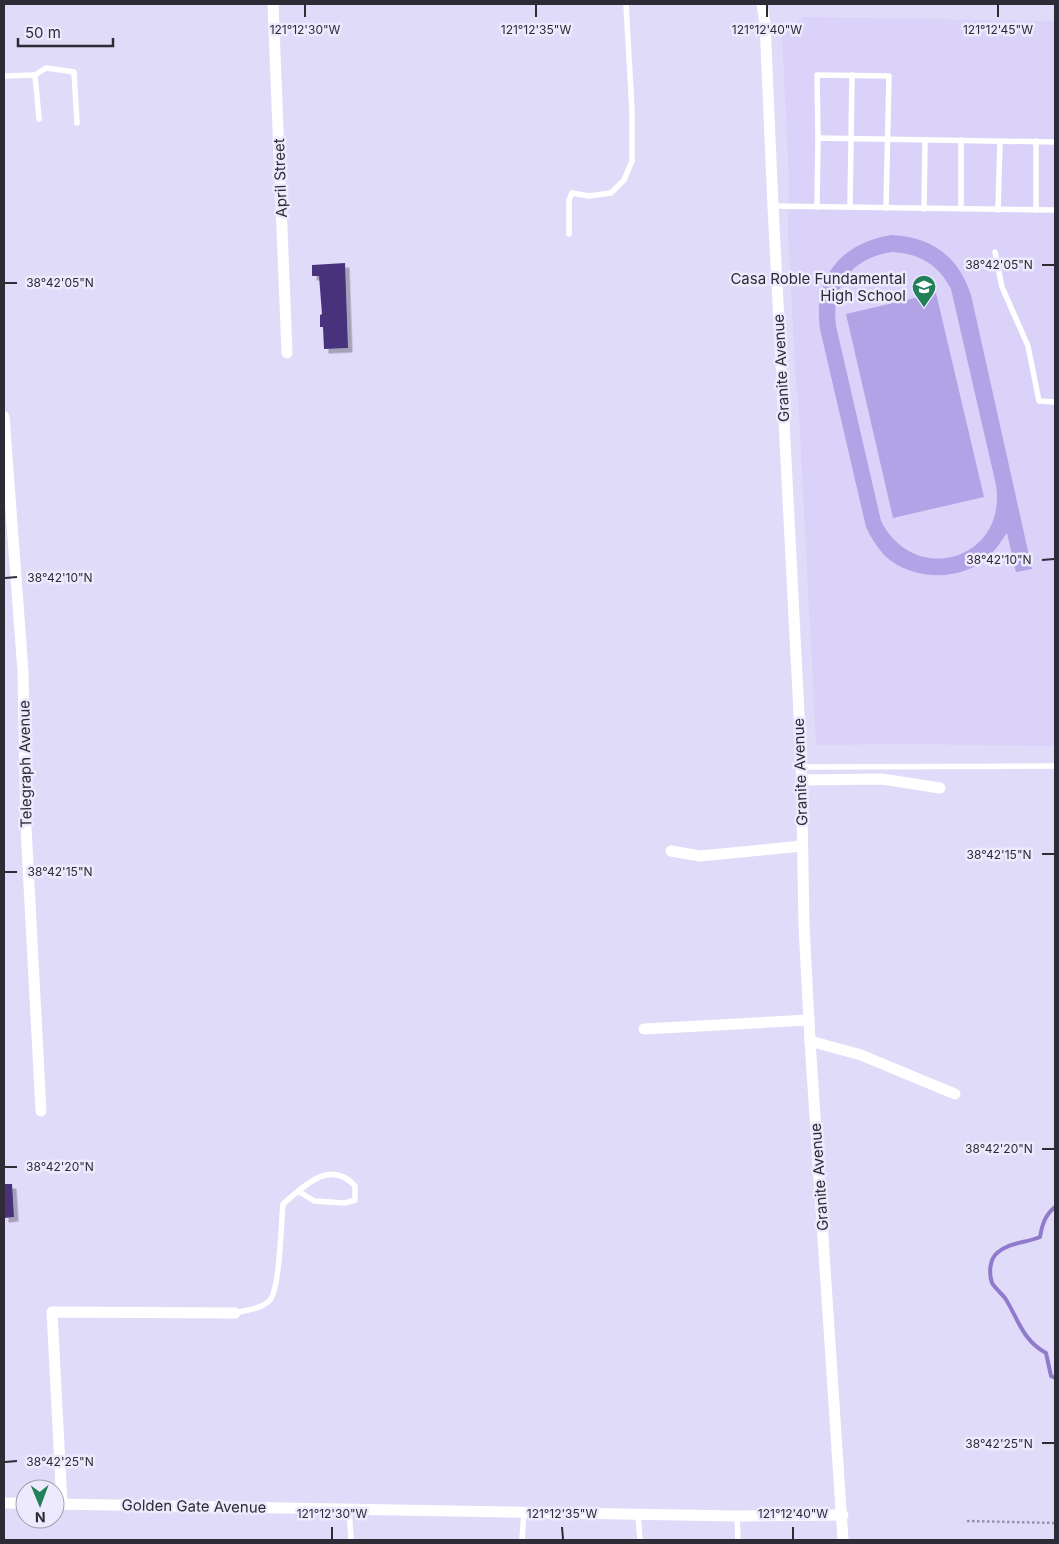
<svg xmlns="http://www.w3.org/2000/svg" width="1059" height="1544" font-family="Inter,sans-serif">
  <defs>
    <filter id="shadow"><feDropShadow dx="4.5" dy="4.5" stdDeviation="0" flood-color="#0004"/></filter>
  </defs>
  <rect width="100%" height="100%" fill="#e1dbfa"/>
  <polygon fill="#dad2f9" points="803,17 1055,21 1055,746 906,744 816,745 798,394 796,387 788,230 789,179 782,36"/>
  <g fill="#b2a2e6" fill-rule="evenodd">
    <path d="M892,235C932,237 958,256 971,295L1032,569L1016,572L1007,533C1001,541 996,550 988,557C960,582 913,581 885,556C877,547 871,538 866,527L820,329C813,278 840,243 892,235ZM892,252C919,253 939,265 951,289L996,485C1008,559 915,588 881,521L836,326C831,285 852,258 892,252Z"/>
    <polygon points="936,293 984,497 893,518 846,314"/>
  </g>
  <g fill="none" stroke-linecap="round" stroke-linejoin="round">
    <path stroke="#8f7acb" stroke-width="4" d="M1055,1207C1045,1215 1042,1225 1040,1237C1026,1243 1009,1242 997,1253C989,1260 989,1274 992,1283C995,1288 1001,1293 1005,1298C1018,1318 1022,1340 1046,1353L1051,1376L1055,1378"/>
  </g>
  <g fill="#4a337c" filter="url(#shadow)">
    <polygon points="345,263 348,348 324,349 323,327 320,327 320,315 322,314 319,276 312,276 312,265"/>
    <polygon points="4,1184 12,1184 14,1217 4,1218"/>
  </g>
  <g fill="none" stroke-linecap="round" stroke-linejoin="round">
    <polyline stroke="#9691a8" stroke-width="2.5" stroke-dasharray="2.5 2.5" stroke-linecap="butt" points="967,1521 1055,1523"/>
    <g stroke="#fff" stroke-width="5.5">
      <polyline points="35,75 46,68 74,72 77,123"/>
      <polyline points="4,76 35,75 39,119"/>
      <polyline points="818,138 817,75 889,76 886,208"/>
      <polyline points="961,140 961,209"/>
      <polyline points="773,206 1055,210"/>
      <polyline points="817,207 818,138 1055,142"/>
      <polyline points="850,207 852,75"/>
      <polyline points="924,209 925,140"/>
      <polyline points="998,210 1000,141"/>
      <polyline points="1036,210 1036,141"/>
      <polyline points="569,234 569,200 572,193 589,196 611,193 624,180 632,161 632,111 626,4"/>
      <polyline points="995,252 1002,287 1028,346 1039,401 1055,402"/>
      <polyline points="801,767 1055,766"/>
      <path d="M235,1313C246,1310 262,1309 270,1300C280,1288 281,1223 283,1204C303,1187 330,1158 355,1186V1200L345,1203L314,1201L298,1191"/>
      <polyline points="349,1509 351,1540"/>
      <polyline points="638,1514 640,1540"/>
      <polyline points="737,1516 738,1540"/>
      <polyline points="522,1540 524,1512"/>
    </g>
    <g stroke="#fff" stroke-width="11">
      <polyline points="273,4 287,353"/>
      <polyline points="762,4 765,23 773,206 801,753 804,925 810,1041 843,1540"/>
      <polyline points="4,417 23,671 26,828 41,1111"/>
      <polyline points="801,780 882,779 940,788"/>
      <polyline points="671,851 700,856 802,846"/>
      <polyline points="644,1029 809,1020"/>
      <polyline points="810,1041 861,1055 955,1094"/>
      <polyline points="4,1503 25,1503"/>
      <polyline points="55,1504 737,1516 843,1515"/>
      <polyline points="62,1504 52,1312 235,1313"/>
    </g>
  </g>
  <path fill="none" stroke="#2e2b37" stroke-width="2" d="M305,5V17M536,5V17M767,5V17M998,5V17M1042,265H1054M5,283H17M1042,560L1054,559M5,578L17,577M1042,854H1054M5,872H17M1042,1149H1054M5,1167H17M1042,1443H1054M5,1462L17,1461M332,1527V1539M562,1527L563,1539M793,1527V1539"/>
  <defs>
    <symbol id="school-pin" viewBox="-11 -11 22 30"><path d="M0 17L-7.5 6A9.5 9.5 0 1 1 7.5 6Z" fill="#228058" stroke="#eeeafd"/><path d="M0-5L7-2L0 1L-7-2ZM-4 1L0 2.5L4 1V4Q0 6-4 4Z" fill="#fff"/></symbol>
  </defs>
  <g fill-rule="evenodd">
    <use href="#school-pin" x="910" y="273" width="28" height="38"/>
  </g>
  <g text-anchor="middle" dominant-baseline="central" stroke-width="5" stroke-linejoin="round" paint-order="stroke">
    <g font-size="15" fill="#2e2b37" stroke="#eeeafd">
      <text transform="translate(280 178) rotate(-92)">April Street</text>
      <text transform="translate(781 368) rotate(-93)">Granite Avenue</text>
      <text transform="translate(25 764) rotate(-91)">Telegraph Avenue</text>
      <text transform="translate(800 772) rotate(-92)">Granite Avenue</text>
      <text transform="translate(819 1177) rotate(-94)">Granite Avenue</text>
      <text transform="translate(194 1506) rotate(1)">Golden Gate Avenue</text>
    </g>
    <g font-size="15" fill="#2e2b37" stroke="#eeeafd" text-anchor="end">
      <text x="906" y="278">Casa Roble Fundamental<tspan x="906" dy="17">High School</tspan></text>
    </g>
  </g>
  <g font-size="12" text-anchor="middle" fill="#2e2b37" stroke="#eeeafd" stroke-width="5" stroke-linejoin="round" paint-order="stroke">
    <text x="305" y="34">121°12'30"W</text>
    <text x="536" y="34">121°12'35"W</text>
    <text x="767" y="34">121°12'40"W</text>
    <text x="998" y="34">121°12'45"W</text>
    <text x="999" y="269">38°42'05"N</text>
    <text x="60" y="287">38°42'05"N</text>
    <text x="999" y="564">38°42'10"N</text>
    <text x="60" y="582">38°42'10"N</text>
    <text x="999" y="859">38°42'15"N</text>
    <text x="60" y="876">38°42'15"N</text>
    <text x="999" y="1153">38°42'20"N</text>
    <text x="60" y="1171">38°42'20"N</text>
    <text x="999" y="1448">38°42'25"N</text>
    <text x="60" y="1466">38°42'25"N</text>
    <text x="332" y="1518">121°12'30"W</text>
    <text x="562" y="1518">121°12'35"W</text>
    <text x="793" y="1518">121°12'40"W</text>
  </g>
  <rect width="1059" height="1544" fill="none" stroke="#2e2b37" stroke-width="10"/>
  <g transform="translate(40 1504) rotate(179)"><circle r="24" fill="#eeeafd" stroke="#a19eae"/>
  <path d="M0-4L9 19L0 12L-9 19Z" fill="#228058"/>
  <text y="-8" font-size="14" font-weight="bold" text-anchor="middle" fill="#2e2b37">N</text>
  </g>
  <path d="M18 38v8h95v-8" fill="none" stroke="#2e2b37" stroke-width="2.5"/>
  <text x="25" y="38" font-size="15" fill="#2e2b37" stroke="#eeeafd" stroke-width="4" paint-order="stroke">50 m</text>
</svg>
